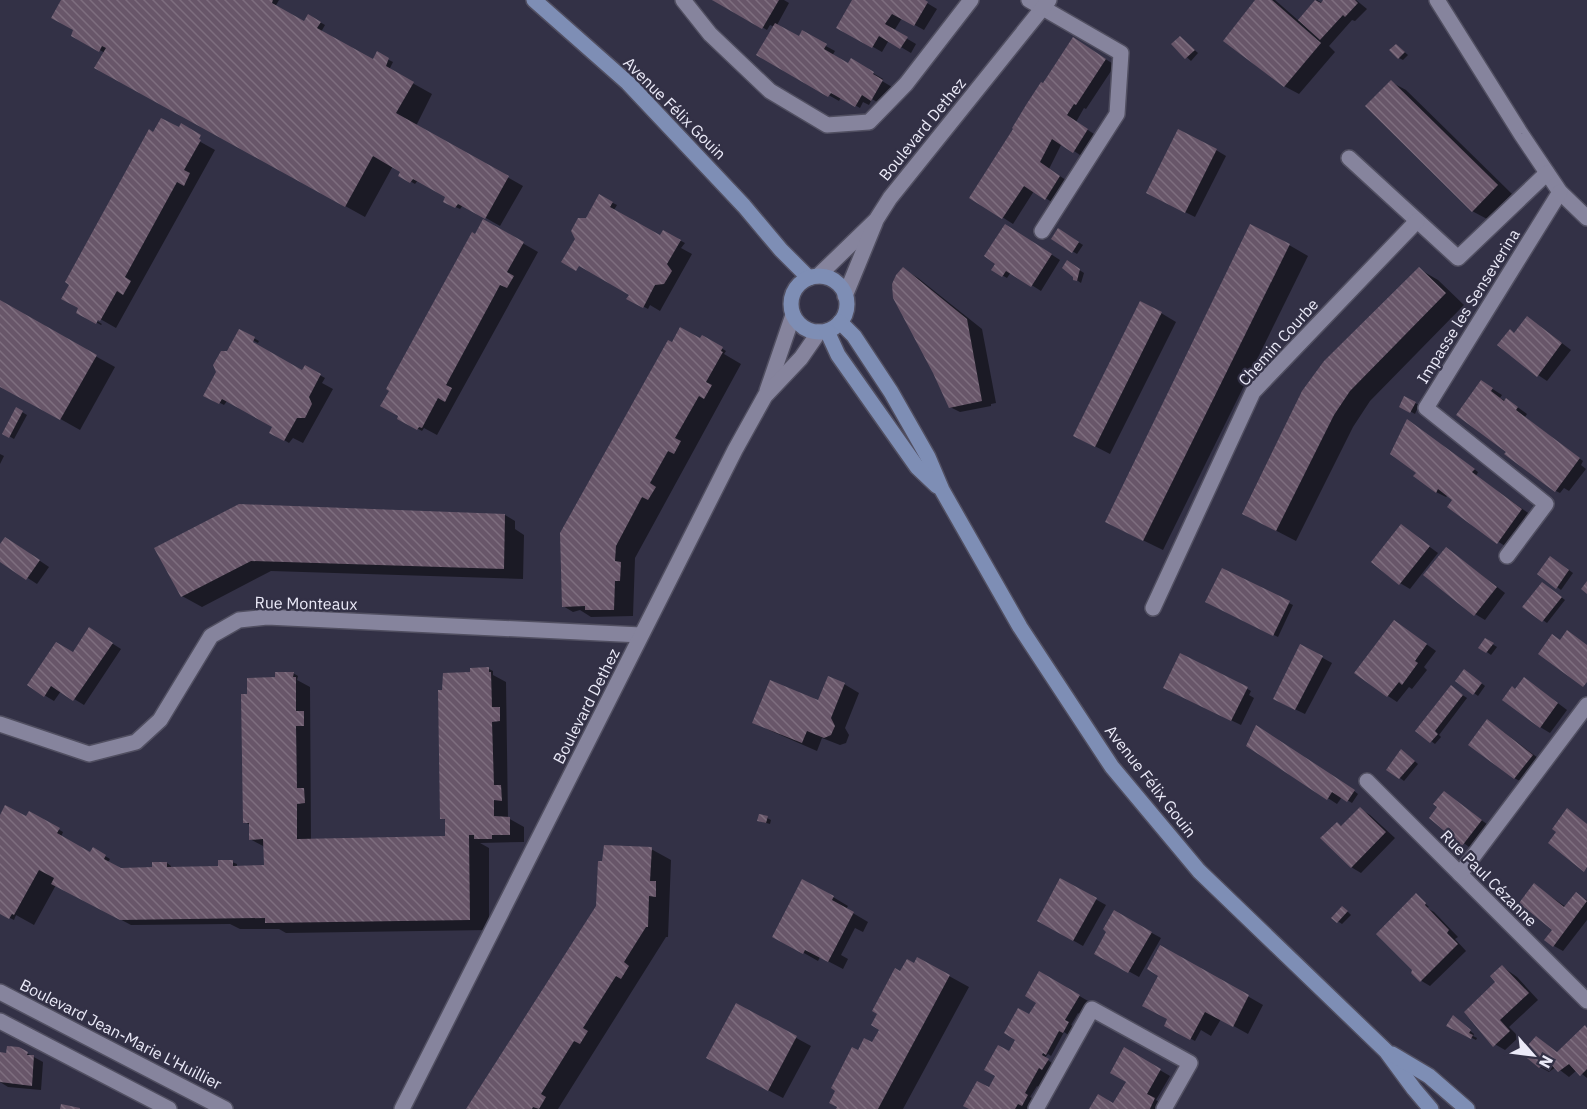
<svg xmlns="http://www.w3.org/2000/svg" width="1587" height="1109" font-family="'IBM Plex Sans',sans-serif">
  <defs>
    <pattern id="building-back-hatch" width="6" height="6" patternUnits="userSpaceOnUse" patternTransform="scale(1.5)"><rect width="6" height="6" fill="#685669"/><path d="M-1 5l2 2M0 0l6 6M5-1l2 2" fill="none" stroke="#7e6e7f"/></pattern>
  </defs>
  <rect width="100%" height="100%" fill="#333146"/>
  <g fill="#0007">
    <polygon points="63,0 279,0 275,7 305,23 309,16 325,25 321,32 384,67 377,54 393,62 389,70 432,94 416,126 523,186 500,226 463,205 460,209 449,204 447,196 418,180 415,184 400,175 402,171 393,166 365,217 116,79 105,53 73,35 75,30"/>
    <polygon points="784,0 789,3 777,25 799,39 802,33 835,51 832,56 848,65 851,60 883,79 882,81 892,87 882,105 872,99 869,105 863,102 860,108 841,97 839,101 758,55 775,27 770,25 767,30 717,1"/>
    <polygon points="854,0 922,0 937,9 924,30 902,18 894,31 916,44 911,53 889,40 882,52 838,27"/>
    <polygon points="1257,0 1275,0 1299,21 1317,0 1322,3 1326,0 1356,0 1367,9 1355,21 1352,20 1329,46 1335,52 1299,94 1284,86"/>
    <polygon points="1181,38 1198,53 1191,61 1173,45"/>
    <polygon points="1083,45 1115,65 1086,109 1084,108 1076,122 1097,136 1083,157 1062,143 1049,169 1069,182 1055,204 1034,191 1013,224 971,197 1044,85"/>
    <polygon points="1396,45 1408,55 1403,60 1399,58"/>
    <polygon points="1391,82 1406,90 1512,194 1487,219 1472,211"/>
    <polygon points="161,120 215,150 116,328 95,316 94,319 102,324 101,325 82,314 80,308"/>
    <polygon points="1216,150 1226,156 1195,217 1157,198"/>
    <polygon points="599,196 617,205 614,210 661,237 664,232 685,243 681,248 692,254 660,311 650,305 648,309 633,301 643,304 587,219"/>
    <polygon points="484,221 538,252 437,435 424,428 422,431 399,418 482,239"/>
    <polygon points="1059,230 1083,245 1077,254 1053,239"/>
    <polygon points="1015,231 1060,260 1041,291 1011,272 1007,278 993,270"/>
    <polygon points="1289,245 1308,256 1163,550 1126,532"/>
    <polygon points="1067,262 1084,273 1081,283 1075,279"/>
    <polygon points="903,269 918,278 982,329 996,403 991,404 991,406 960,412 950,407 934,372"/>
    <polygon points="1419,269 1438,280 1464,305 1370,401 1353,427 1296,541 1263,524"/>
    <polygon points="0,303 115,367 80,430 0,385"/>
    <polygon points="1161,313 1176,322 1110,454 1075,436"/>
    <polygon points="1537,324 1571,350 1547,381 1538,375 1515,334"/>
    <polygon points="240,331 259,341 258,343 241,334 241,337 303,372 305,367 325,378 322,383 333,389 303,443 293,438 289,443 271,432 274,427 227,401 224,405 205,395"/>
    <polygon points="703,337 726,351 724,354 741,364 635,558 633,616 591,617 580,610 573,612 563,606"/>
    <polygon points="1491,388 1502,395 1500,398 1516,406 1527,414 1525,417 1583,461 1581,465 1586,469 1569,491 1564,488 1560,493 1556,491 1482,432"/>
    <polygon points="1405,398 1419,405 1415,414 1401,406"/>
    <polygon points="17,409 27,415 14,439 4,433"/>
    <polygon points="1408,421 1478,472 1476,476 1531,515 1508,548 1488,535 1454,499 1448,495 1446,497 1436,492 1418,473"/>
    <polygon points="0,454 4,456 0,464"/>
    <polygon points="239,505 505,515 515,521 515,529 524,535 523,579 271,571 202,607 182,596"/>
    <polygon points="1401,526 1438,553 1410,589 1400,583"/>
    <polygon points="15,544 49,567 37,584 0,560 0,547"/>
    <polygon points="1462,560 1505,593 1485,620 1475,614"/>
    <polygon points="1555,560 1573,573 1561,590 1557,587"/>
    <polygon points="1546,586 1565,600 1547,623 1525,607"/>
    <polygon points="1280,599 1293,605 1278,637 1217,607"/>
    <polygon points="1394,621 1436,651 1424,667 1427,670 1412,689 1409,687 1397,702 1388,696"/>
    <polygon points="99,635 121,649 84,705 61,691 54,701 44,695 74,654"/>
    <polygon points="1486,640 1497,647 1491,655 1480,647"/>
    <polygon points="1301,646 1332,663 1305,714 1284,704"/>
    <polygon points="489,669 493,671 493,675 506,682 508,818 524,827 524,842 480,843 489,848 489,930 286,933 279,929 240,929 230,924 131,925 56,885 34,925 16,915 14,920 0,913 0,818 36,824 30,813 63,832 61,837 91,853 93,849 110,859 108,862 120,869 158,869 154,864 167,863 171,866 171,868 221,868 232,862 237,864 237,867 265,867 265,847 250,839 250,825 245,822 248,695 277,679 293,673 298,676 297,680 310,687 311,840 451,837 446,820 442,818 448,691 475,674"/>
    <polygon points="1469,674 1485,686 1478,696 1474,693"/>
    <polygon points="844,684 859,693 845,728 849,735 846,743 840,745 822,738 817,751 769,730 754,722 819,702"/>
    <polygon points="1239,684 1251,691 1249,695 1254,698 1241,725 1175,693"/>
    <polygon points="1534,685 1567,710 1550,733 1540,727 1516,691"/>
    <polygon points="1455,690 1467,698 1439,735 1441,737 1435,744 1417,731"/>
    <polygon points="1497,727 1542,761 1524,783 1514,778"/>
    <polygon points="1248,746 1349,787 1358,794 1352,803 1342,797 1337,804"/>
    <polygon points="1405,753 1418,764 1404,781 1400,778"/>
    <polygon points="1444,793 1491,827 1473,850 1431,818 1439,807"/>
    <polygon points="1360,809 1370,815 1395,838 1361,873 1351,867 1337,824 1342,826"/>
    <polygon points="767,818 771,820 770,824 763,822"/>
    <polygon points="651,849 671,860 668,937 666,937 558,1109 468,1109 597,907"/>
    <polygon points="1061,880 1106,905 1083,946 1039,921"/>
    <polygon points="1547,894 1566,907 1576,894 1587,900 1587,920 1563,951 1554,946 1554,930"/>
    <polygon points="1416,895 1429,907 1427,908 1434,912 1458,937 1455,939 1466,951 1430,986 1420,980"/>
    <polygon points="833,897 848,906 846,909 868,922 863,932 855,928 841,955 848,959 843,969 820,957 818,961 774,936"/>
    <polygon points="1346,910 1351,915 1342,924 1333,918"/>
    <polygon points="1114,912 1161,938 1139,977 1096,953 1108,932"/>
    <polygon points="918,959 969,987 903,1109 837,1109 858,1052 872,1044 880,1029 901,973 915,965"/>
    <polygon points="1503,967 1517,977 1538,1000 1509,1027 1519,1037 1505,1050 1491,1042 1497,982"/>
    <polygon points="1040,973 1088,1001 1081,1015 1078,1013 1071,1025 1078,1029 1073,1038 1064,1032 1051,1056 1048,1054 1045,1058 1052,1063 1040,1088 1037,1086 1030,1097 1037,1101 1031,1109 971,1109 991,1091 1010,1053 1040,1004"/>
    <polygon points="1221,981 1263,1005 1248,1034 1221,1019 1211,1036 1201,1030 1195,1041 1166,1025"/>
    <polygon points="736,1005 811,1046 783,1098 728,1069"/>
    <polygon points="1457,1020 1474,1034 1473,1036 1477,1038 1476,1040 1448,1026"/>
    <polygon points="1587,1028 1587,1078 1577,1070 1569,1077 1556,1067 1549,1072 1540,1067 1546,1044 1558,1053"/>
    <polygon points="19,1049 43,1062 41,1090 8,1087 0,1082 0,1059"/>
    <polygon points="1124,1049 1170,1076 1156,1100 1164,1105 1162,1109 1091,1109 1114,1105 1128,1080"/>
  </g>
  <g fill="url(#building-back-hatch)">
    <polygon points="61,0 273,0 272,3 304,21 308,14 321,22 317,28 373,59 377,51 389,58 386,66 414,82 396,113 509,176 485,219 458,204 455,208 443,202 445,197 413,179 410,183 398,176 400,172 373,156 345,207 94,68 106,48 102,46 99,52 71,36 73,30 51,18"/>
    <polygon points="712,0 779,0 762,29"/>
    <polygon points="852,0 925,0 928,2 914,26 892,14 885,24 908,37 900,49 879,36 872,48 836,28"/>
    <polygon points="1255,0 1272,0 1321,43 1284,87 1223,41"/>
    <polygon points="1315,0 1321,3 1323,0 1355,0 1358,3 1345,17 1343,15 1320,40 1298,20"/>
    <polygon points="775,23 799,36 802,30 827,44 824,49 848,63 851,58 874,72 873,74 883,80 871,101 862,95 855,107 831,93 828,97 756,55"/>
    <polygon points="1180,36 1195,50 1185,59 1171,44"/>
    <polygon points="1073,37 1106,59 1076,105 1074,104 1067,115 1088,129 1073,153 1052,139 1040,162 1060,176 1045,200 1024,186 1002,219 969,198 1013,129 1012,128 1026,105 1041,82 1043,83"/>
    <polygon points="1396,44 1405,52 1398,59 1389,50"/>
    <polygon points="1391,80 1498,185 1472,212 1365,106"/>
    <polygon points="161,118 179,127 181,123 201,135 199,139 201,140 184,170 190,173 184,186 177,182 125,277 131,281 123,295 117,291 100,321 98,320 96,324 76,313 78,308 61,299 69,285 65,282 149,129 153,132"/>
    <polygon points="1178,129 1217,149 1185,213 1146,193"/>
    <polygon points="599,194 613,202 610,207 660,235 663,230 681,240 667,264 672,271 664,284 655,285 643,308 626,299 629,295 579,266 576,271 561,262 575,239 571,231 578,218 586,218"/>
    <polygon points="483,219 524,242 507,272 514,276 507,288 500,285 446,385 452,388 445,402 438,398 422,428 419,427 417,430 397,419 398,416 380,406 389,391 386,389 472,232 475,234"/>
    <polygon points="1005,224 1052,254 1031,287 1006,271 1002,277 991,270 995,264 984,256"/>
    <polygon points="1250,224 1290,244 1143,541 1105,522"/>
    <polygon points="1058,228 1079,242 1072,253 1051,239"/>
    <polygon points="1067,260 1080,269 1077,281 1073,280 1073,277 1062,268"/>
    <polygon points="903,267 967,319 982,401 949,408 933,373 893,298 892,284 896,275"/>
    <polygon points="1419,267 1446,293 1350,391 1334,415 1276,531 1242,514 1302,391 1324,361"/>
    <polygon points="0,300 97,355 60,420 0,387"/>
    <polygon points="1140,301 1162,312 1095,447 1073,436"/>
    <polygon points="1527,316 1562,343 1537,377 1497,345 1510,329 1514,333"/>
    <polygon points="680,327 700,338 702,335 723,347 721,351 723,352 706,382 712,385 704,399 699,396 675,438 681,441 674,454 668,451 650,483 656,487 648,500 642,497 616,546 615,561 621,562 620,581 615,581 614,610 585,610 585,606 562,607 560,533 668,340 672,342"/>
    <polygon points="239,329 255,337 253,342 302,370 305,365 321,374 309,397 312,404 305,418 297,418 284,441 269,433 272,427 222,399 219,404 203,396 216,372 213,365 221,351 227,351"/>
    <polygon points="1481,380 1493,388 1491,391 1504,401 1506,398 1518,407 1516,410 1580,458 1555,492 1504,454 1506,452 1456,415"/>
    <polygon points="1404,396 1416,402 1410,413 1399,407"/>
    <polygon points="16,407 23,411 9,438 2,434"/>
    <polygon points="1407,419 1475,469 1472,472 1522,509 1497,544 1447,507 1452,500 1438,489 1436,493 1413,476 1416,473 1390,454"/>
    <polygon points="239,504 505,514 504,569 251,561 181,597 154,548"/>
    <polygon points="1401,524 1430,546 1399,585 1371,562"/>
    <polygon points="5,537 40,560 26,580 0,562 0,544"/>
    <polygon points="1446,547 1497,587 1474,616 1423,575"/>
    <polygon points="1550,556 1569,570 1556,589 1537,574"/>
    <polygon points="1222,568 1290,601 1273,636 1205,602"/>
    <polygon points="1587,581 1587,594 1581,589"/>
    <polygon points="1542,582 1562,597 1542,622 1522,607"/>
    <polygon points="1394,620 1427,644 1415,661 1418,663 1402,685 1399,682 1387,697 1354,673"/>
    <polygon points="89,627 113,643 73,701 51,686 44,697 27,685 56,642 73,652"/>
    <polygon points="1567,630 1587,645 1587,682 1583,687 1538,654 1552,634 1560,640"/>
    <polygon points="1485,638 1494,643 1486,653 1478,648"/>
    <polygon points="1300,644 1323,656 1295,710 1273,699"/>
    <polygon points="1180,653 1248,687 1231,721 1163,688"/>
    <polygon points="489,667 489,672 491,672 492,707 500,707 500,721 492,722 494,785 501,785 502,801 494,800 494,816 510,817 510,835 492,835 492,839 474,839 474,835 469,835 470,920 265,923 265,918 120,920 51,884 54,878 39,870 14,915 12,914 9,919 0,914 0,815 5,805 26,816 29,811 60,828 57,833 90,852 93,847 106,855 104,859 121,868 152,867 152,862 167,862 167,867 218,866 218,860 233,860 233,866 264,865 263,839 249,840 249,823 243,823 241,694 247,694 247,678 275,677 275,672 294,672 293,677 296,677 296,711 304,711 304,726 296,726 297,788 304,788 305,803 297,804 297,839 445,836 445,819 440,819 438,690 442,690 443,673 470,672 470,668"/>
    <polygon points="1464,669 1482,683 1473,695 1455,681"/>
    <polygon points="828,676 845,683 831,718 835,726 831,735 824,738 807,731 802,743 752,723 770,680 818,700"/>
    <polygon points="1524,677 1558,703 1540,728 1502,700 1512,686 1515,689"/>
    <polygon points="1451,685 1463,695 1435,731 1438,734 1430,743 1415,731"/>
    <polygon points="1487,719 1533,755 1514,779 1468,745"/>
    <polygon points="1256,725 1355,790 1347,802 1332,792 1327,800 1246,746"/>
    <polygon points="1401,749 1415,761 1399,779 1386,770"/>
    <polygon points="1444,791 1482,820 1462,846 1429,818 1437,807 1433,804"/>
    <polygon points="1360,807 1386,832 1351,868 1320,838 1337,822 1341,826"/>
    <polygon points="1567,808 1587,824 1587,867 1584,872 1548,843 1556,832 1552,829"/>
    <polygon points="759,814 768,816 766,823 757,821"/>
    <polygon points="604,845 652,847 650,881 656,881 656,897 649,896 648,927 646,927 624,962 629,966 621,979 616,976 583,1028 588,1031 580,1044 574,1041 541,1094 546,1097 539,1109 533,1107 532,1109 466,1109 596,906 598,861 602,861"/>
    <polygon points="1060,878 1097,898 1073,941 1037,921"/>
    <polygon points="802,879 834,896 832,900 854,912 828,962 805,950 803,954 772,937"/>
    <polygon points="1534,883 1564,907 1576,892 1587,901 1553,947 1544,940 1552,930 1519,903"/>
    <polygon points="1416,893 1426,903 1425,905 1449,930 1447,933 1458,944 1420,982 1411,973 1412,970 1376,934"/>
    <polygon points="1342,906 1348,911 1337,923 1331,918"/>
    <polygon points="1114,910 1152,932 1128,973 1094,954 1106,932 1103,929"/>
    <polygon points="1160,945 1249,995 1233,1027 1205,1012 1190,1040 1164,1026 1167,1019 1142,1006 1158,976 1147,969"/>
    <polygon points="917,957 950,975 878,1109 836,1109 837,1107 829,1103 835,1091 831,1088 852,1047 858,1050 864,1038 872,1042 879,1030 871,1025 877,1014 872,1011 895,968 900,971 907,959 914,963"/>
    <polygon points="1502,965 1529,993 1500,1020 1510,1031 1493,1047 1464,1012 1495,982 1490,976"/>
    <polygon points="1039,971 1080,995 1065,1020 1069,1022 1063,1033 1059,1031 1046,1055 1043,1053 1042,1055 1049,1059 1042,1070 1039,1068 1025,1093 1028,1095 1022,1106 1018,1104 1015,1109 969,1109 963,1106 977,1081 989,1087 995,1076 984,1070 998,1045 1009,1051 1015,1040 1004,1033 1018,1008 1029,1014 1036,1003 1025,996"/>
    <polygon points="736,1003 797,1036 768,1091 706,1058"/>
    <polygon points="1453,1015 1471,1030 1469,1033 1473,1035 1471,1039 1446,1026"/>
    <polygon points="1585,1025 1587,1028 1587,1069 1580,1076 1569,1064 1558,1072 1547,1060 1539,1068 1521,1053 1536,1036 1557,1052"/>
    <polygon points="7,1046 19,1047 28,1052 27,1055 34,1055 32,1086 0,1082 0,1052 6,1053"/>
    <polygon points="1124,1047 1161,1069 1147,1094 1155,1098 1150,1109 1089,1109 1098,1094 1113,1103 1126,1082 1110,1073"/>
    <polygon points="61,1104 80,1108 80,1109 60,1109"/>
  </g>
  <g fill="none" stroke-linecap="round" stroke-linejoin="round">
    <defs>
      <g id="minor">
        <polyline points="683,0 710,34 770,91 827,125 869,122 906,84 971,0"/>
        <polyline points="1029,0 1121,53 1117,114 1042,231"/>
        <polyline points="1437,0 1521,134 1560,192 1587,218"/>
        <polyline points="1349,158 1458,258 1547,173"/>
        <polyline points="818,276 876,220 890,198 1049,0"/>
        <polyline points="845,296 875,223"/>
        <polyline points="767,391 793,315"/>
        <polyline points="1507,556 1546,504 1426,408 1560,192"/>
        <polyline points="1153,608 1253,392 1417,221"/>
        <polyline points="0,724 89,754 136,742 160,720 211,636 239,620 267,617 641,635"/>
        <polyline points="1367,781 1587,1001"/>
        <polyline points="1460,874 1587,705"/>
        <polyline points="402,1109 735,450 765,396 801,358 819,332"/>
        <polyline points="1036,1109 1092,1009 1190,1063 1164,1109"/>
      </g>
      <g id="tertiary">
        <polyline points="0,992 225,1109"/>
        <polyline points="0,1021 169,1109"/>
      </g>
      <g id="secondary">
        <polyline points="534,0 628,83 744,206 781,250 809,278"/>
        <circle cx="819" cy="304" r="28"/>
        <polyline points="840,322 854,336 891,392 928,457 942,490 1020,627 1112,767 1199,871 1386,1051 1414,1089 1431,1109"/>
        <polyline points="827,331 838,355 917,467 937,486"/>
        <polyline points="1392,1054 1429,1076 1467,1109"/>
      </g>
    </defs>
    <use href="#minor" stroke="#514f61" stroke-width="18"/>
    <use href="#tertiary" stroke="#514f61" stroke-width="18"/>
    <use href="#secondary" stroke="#514f61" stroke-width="18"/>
    <use href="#minor" stroke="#86849d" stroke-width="15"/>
    <use href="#tertiary" stroke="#86849d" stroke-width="15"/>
    <use href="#secondary" stroke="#7e8eb5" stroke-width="15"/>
  </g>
  <g text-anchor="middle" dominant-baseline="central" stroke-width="4.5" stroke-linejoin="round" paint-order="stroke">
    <g font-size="16" fill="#ebeaf8" stroke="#333146">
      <text transform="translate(675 108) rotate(45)">Avenue Félix Gouin</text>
      <text transform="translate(922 129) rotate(-51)">Boulevard Dethez</text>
      <text transform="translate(1468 306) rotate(-58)">Impasse les Senseverina</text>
      <text transform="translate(1278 342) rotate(-48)">Chemin Courbe</text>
      <text transform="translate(306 603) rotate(1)">Rue Monteaux</text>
      <text transform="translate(586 706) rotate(-63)">Boulevard Dethez</text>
      <text transform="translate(1151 781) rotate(52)">Avenue Félix Gouin</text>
      <text transform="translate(1489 878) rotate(45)">Rue Paul Cézanne</text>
      <text transform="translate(121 1034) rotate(27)">Boulevard Jean-Marie L'Huillier</text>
    </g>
  </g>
  <g transform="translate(1533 1055) rotate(118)" stroke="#333146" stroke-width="4.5" paint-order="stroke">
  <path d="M0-4.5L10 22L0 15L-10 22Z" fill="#ebeaf8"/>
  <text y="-9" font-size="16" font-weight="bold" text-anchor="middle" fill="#ebeaf8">N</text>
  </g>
</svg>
